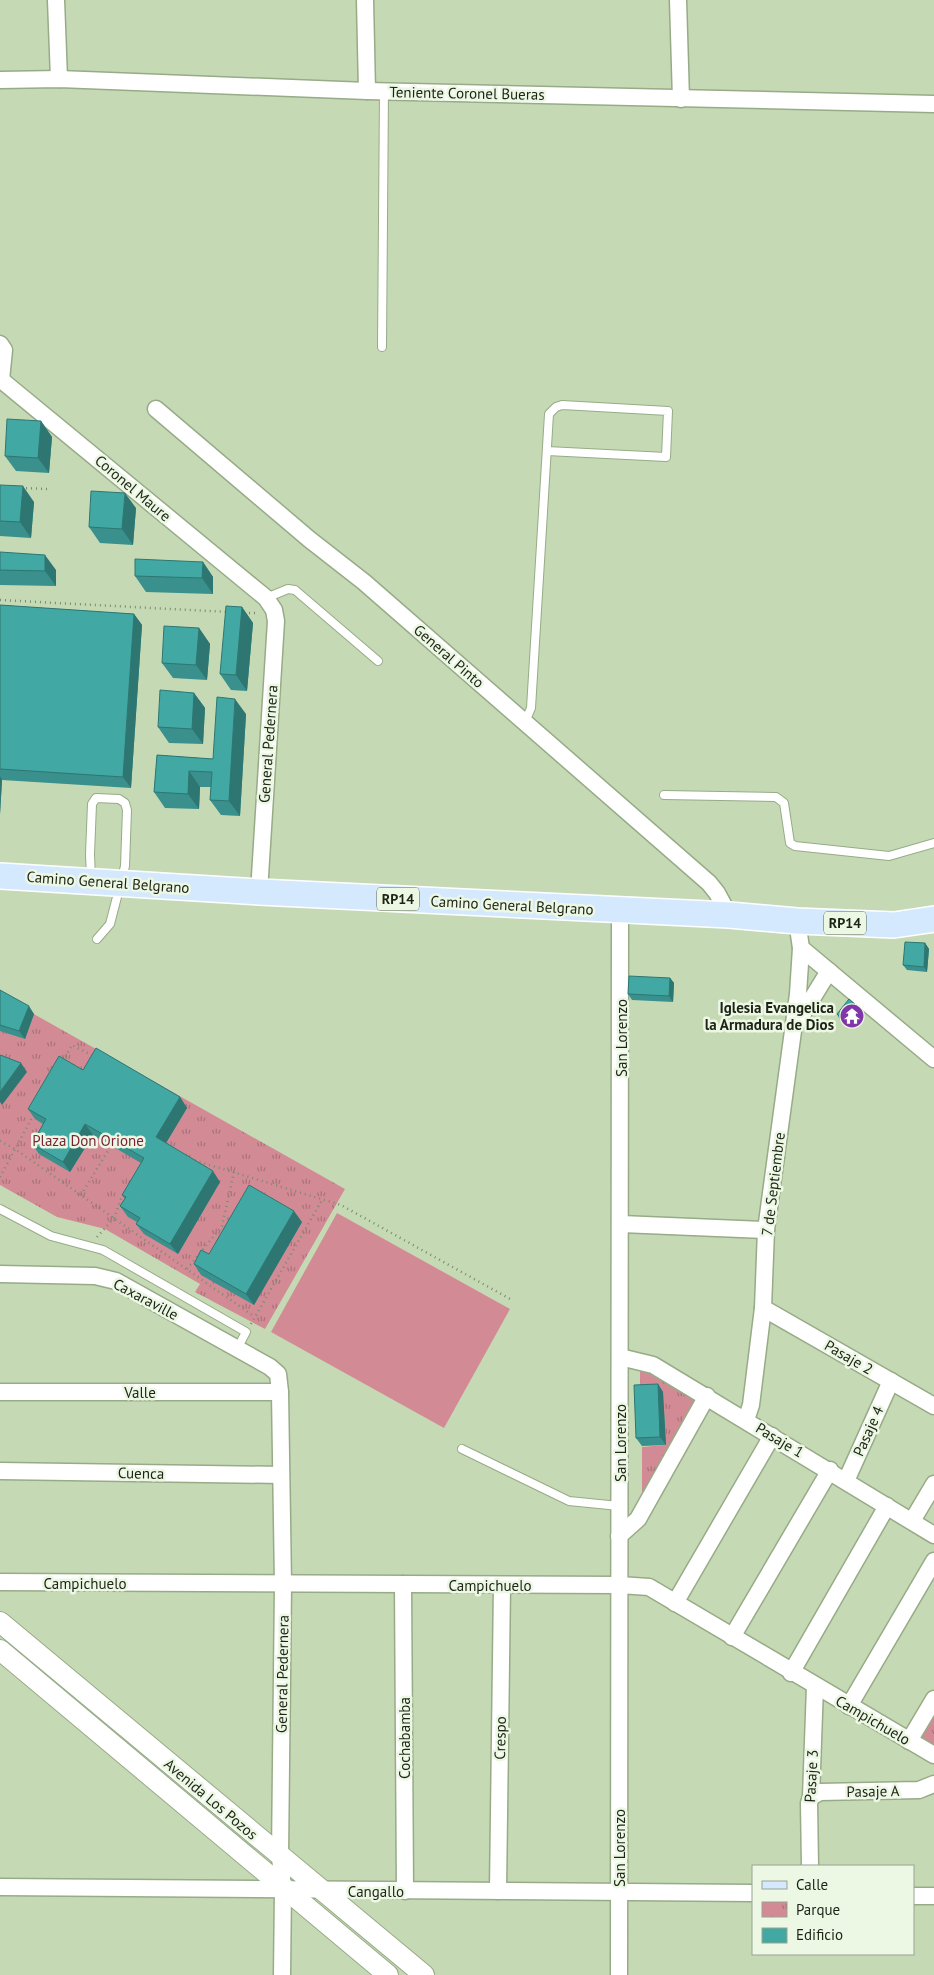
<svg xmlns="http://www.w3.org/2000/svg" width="934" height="1975" font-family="'PT Sans',sans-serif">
  <defs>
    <pattern id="park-tufts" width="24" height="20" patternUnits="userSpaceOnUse" patternTransform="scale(1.25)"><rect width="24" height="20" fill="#d28b95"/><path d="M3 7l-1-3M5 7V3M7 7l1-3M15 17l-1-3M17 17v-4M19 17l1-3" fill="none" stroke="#aa7179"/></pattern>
  </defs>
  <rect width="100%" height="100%" fill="#c5dab4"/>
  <polygon fill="#d28b95" points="337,1213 510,1309 444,1428 271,1332"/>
  <g fill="url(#park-tufts)">
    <polygon points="0,995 345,1189 265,1329 195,1292 200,1284 105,1229 57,1217 0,1185"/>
    <polygon points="640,1370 651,1370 701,1399 642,1501 642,1447 666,1445 663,1392 640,1393"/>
    <polygon points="934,1712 934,1747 918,1738"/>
  </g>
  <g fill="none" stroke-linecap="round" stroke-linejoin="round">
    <defs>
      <g id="service">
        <polyline points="382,347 384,91"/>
        <polyline points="266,598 288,589 295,590 378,661"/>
        <polyline points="525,722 531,708 549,414 556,407 562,405 668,411 666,457 547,451"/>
        <polyline points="664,795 776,797 784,803 790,843 795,846 889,856 934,843"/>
        <polyline points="91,879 90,854 92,804 96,798 119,799 125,803 127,810 125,866 110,924 97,939"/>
        <polyline points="0,1209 51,1236 103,1250 246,1332 237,1349"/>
        <polyline points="462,1449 569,1501 619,1506"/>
      </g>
      <g id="minor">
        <polyline points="56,0 59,79"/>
        <polyline points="365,0 367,91"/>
        <polyline points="678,0 681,99"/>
        <polyline points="0,80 59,79 367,91 934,104"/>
        <polyline points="0,344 4,350 1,380"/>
        <polyline points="0,379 266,598 274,610 276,621 259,892"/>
        <polyline points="156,409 309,539 364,582 709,883 717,893 729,915"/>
        <polyline points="797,921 801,948 934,1059"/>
        <polyline points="797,1023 829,971"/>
        <polyline points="621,1224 766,1230"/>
        <polyline points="0,1274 95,1276 116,1281 270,1367 278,1374 280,1392 283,1584 280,1856 283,1889 282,1975"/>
        <polyline points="763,1308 934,1406"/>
        <polyline points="620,1357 653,1365 934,1535"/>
        <polyline points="0,1392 280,1392"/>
        <polyline points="746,1420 751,1405 763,1308 766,1230 798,994 801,948"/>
        <polyline points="0,1471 281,1475"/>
        <polyline points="846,1481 891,1381"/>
        <polyline points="912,1521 934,1484"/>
        <polyline points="619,1536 638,1519 707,1396"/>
        <polyline points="0,1582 619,1585 649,1587 934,1755"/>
        <polyline points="403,1584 405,1891"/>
        <polyline points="675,1603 772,1436"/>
        <polyline points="732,1637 830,1470"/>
        <polyline points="791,1673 887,1506"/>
        <polyline points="849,1706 934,1561"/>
        <polyline points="909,1741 934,1699"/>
        <polyline points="811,1797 820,1792 919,1790 934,1784"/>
        <polyline points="810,1866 809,1803 811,1797 815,1686"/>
        <polyline points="0,1887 753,1893"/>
        <polyline points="498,1891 502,1585"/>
        <polyline points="913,1896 934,1896"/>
        <polyline points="619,1975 620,910"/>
      </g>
      <g id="tertiary">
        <polyline points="0,1622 424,1975"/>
        <polyline points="0,1650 388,1975"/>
      </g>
      <polyline id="primary" points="0,876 259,892 729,915 797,921 894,925 934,919"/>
    </defs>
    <use href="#service" stroke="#97ab87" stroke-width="10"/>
    <use href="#minor" stroke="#97ab87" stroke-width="19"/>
    <use href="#tertiary" stroke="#97ab87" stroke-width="22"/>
    <use href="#primary" stroke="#fff" stroke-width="28"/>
    <g stroke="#7b8a6f" stroke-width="2.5" stroke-dasharray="1 4" stroke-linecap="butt">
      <polyline points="21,488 49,489"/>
      <polyline points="0,600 228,612"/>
      <polyline points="244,613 258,613"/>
      <polyline points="63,1061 72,1045 95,1057"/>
      <polyline points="0,1141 15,1149 255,1317"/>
      <polyline points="190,1159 341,1205 512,1300"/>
      <polyline points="0,1177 34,1114"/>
      <polyline points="81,1195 109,1149"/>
      <polyline points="97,1237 114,1218 121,1199 126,1194"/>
      <polyline points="187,1269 222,1226 234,1172"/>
      <polyline points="251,1324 322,1200"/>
    </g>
    <use href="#service" stroke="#fff" stroke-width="8"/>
    <use href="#minor" stroke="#fff" stroke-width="16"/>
    <use href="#tertiary" stroke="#fff" stroke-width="20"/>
    <use href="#primary" stroke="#d4e8fe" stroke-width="25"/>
  </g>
  <g fill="#39908c">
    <polygon points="41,421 52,437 49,473 16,471 5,456"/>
    <polygon points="0,485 34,502 31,538 0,536"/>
    <polygon points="136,508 133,545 100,543 89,527"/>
    <polygon points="0,552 56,570 56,586 0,585"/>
    <polygon points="203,562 213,577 213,594 146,592 135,576"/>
    <polygon points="0,605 134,614 142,625 131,788 2,780 0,814"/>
    <polygon points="242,607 253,623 247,691 231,690 220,674"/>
    <polygon points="199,628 210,644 207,680 173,678 162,663"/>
    <polygon points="194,693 205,708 203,744 169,743 158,727"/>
    <polygon points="246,714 240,816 221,815 210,800 211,787 200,787 199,809 165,808 154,792 157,755 213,759"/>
    <polygon points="925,943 929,949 927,972 907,970 903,965"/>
    <polygon points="670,978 674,983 673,1002 632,1000 628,994"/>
    <polygon points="0,990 34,1014 25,1039 0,1031"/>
    <polygon points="859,1008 863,1013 850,1028 840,1020 837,1014"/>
    <polygon points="83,1070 180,1097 187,1108 166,1143 220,1182 178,1254 144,1234 136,1224 137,1222 128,1217 120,1206 125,1199 122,1195 141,1163 93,1135 70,1172 39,1154 32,1144 43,1124 35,1119 28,1109"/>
    <polygon points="302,1222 254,1305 201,1275 194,1264 209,1254"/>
    <polygon points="658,1384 663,1392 666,1445 642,1446 636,1438"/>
  </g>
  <g fill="#2e7672">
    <polygon points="41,421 52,437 49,473 38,458"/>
    <polygon points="23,486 34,502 31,538 20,522"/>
    <polygon points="125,493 136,508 133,545 122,529"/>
    <polygon points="45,555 56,570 56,586 45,571"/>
    <polygon points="203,562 213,577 213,594 202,578"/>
    <polygon points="242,607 253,623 247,691 236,675"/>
    <polygon points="134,614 142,625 131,788 123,777"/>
    <polygon points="199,628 210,644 207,680 196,665"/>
    <polygon points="194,693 205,708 203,744 192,729"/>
    <polygon points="235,699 246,714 240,816 229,801"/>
    <polygon points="189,771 200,787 199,809 188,794"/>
    <polygon points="0,776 2,780 0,814"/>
    <polygon points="925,943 929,949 927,972 924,967"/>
    <polygon points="670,978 674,983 673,1002 669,996"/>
    <polygon points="29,1006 34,1014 25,1039 19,1031"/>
    <polygon points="859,1008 863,1013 850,1028 846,1023"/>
    <polygon points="21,1063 27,1072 2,1105 0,1102 0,1092"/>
    <polygon points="180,1097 187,1108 163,1148 156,1137"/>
    <polygon points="85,1124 93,1135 70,1172 63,1162"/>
    <polygon points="213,1171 220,1182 178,1254 170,1244"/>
    <polygon points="294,1211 302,1222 254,1305 246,1294"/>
    <polygon points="658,1384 663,1392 666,1445 660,1437"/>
  </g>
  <g fill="#42a8a3" stroke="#2e7672">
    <polygon points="7,419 41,421 38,458 5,456"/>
    <polygon points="0,485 23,486 20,522 0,521"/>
    <polygon points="91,491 125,493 122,529 89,527"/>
    <polygon points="0,552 45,555 45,571 0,570"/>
    <polygon points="135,559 203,562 202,578 135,576"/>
    <polygon points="0,605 134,614 123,777 0,769"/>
    <polygon points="226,606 242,607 236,675 220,674"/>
    <polygon points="164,626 199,628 196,665 162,663"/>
    <polygon points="160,690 194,693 192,729 158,727"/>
    <polygon points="217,697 235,699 229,801 210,800 212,772 189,771 188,794 154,792 157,755 213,759"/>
    <polygon points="905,942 925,943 924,967 903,965"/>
    <polygon points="629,976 670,978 669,996 628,994"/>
    <polygon points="0,990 29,1006 19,1031 0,1025"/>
    <polygon points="849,999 859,1008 846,1023 837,1014"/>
    <polygon points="96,1048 180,1097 156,1137 213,1171 170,1244 136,1224 140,1218 120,1206 126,1197 122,1195 144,1158 85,1124 63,1162 32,1144 46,1119 28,1109 59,1056 83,1070"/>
    <polygon points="0,1055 21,1063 0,1092"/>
    <polygon points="249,1185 294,1211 246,1294 194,1264 201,1250 209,1254"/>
    <polygon points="658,1384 660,1437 636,1438 634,1385"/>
  </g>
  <defs>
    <symbol id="temple-disc" viewBox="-11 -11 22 22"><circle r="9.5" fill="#7f36a8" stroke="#ecf7e4"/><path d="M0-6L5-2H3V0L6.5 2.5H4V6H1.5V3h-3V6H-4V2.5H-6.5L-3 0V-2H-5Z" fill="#fff"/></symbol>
  </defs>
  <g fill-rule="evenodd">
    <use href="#temple-disc" x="838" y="1002" width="28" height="28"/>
  </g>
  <g text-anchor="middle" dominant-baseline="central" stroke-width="5" stroke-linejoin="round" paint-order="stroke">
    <g fill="#ecf7e4" stroke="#5b6354" stroke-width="1">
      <rect x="377" y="887.5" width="42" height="23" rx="4"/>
      <rect x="824" y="911.5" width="42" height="23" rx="4"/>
    </g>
    <g font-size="14" font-weight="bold" fill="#1d2416">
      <text x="398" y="899">RP14</text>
      <text x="845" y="923">RP14</text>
    </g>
    <g font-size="15" fill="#1d2416" stroke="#ecf7e4">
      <text transform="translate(467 93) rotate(1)">Teniente Coronel Bueras</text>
      <text transform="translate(133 488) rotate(40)">Coronel Maure</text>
      <text transform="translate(449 656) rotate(41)">General Pinto</text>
      <text transform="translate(268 744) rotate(-86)">General Pedernera</text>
      <text transform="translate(108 882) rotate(4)">Camino General Belgrano</text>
      <text transform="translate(512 905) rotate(3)">Camino General Belgrano</text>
      <text transform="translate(621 1038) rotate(-90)">San Lorenzo</text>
      <text transform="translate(773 1184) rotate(-83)">7 de Septiembre</text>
      <text transform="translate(146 1299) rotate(28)">Caxaraville</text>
      <text transform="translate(849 1357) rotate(30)">Pasaje 2</text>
      <text x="140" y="1392">Valle</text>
      <text transform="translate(868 1431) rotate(-66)">Pasaje 4</text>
      <text transform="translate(780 1440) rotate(31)">Pasaje 1</text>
      <text transform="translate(620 1443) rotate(-90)">San Lorenzo</text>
      <text transform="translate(141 1473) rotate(1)">Cuenca</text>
      <text x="85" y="1583">Campichuelo</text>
      <text x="490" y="1585">Campichuelo</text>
      <text transform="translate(282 1674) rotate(-89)">General Pedernera</text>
      <text transform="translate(873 1720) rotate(30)">Campichuelo</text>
      <text transform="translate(404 1738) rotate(-90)">Cochabamba</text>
      <text transform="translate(500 1738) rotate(-89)">Crespo</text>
      <text transform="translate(811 1776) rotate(-87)">Pasaje 3</text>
      <text transform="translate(873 1791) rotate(-1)">Pasaje A</text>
      <text transform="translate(211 1799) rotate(40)">Avenida Los Pozos</text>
      <text transform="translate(619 1848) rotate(-90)">San Lorenzo</text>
      <text x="376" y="1891">Cangallo</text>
    </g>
    <g font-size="15" font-weight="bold" fill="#1d2416" stroke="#ecf7e4" text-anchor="end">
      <text x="834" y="1007">Iglesia Evangelica<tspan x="834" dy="17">la Armadura de Dios</tspan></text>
    </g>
    <g font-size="15" fill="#791f35" stroke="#ecf7e4">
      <text x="88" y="1140">Plaza Don Orione</text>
    </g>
  </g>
  <rect x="752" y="1865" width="162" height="90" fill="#ecf7e4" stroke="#99a392"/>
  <rect x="762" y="1881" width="25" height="8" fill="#d4e8fe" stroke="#99a392"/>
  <text x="796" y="1890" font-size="15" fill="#1d2416">Calle</text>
  <rect x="762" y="1902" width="25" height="15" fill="url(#park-tufts)" stroke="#99a392"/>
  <text x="796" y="1915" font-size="15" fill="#1d2416">Parque</text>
  <rect x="762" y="1928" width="25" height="15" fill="#42a8a3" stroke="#99a392"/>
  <text x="796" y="1940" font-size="15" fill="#1d2416">Edificio</text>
</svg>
